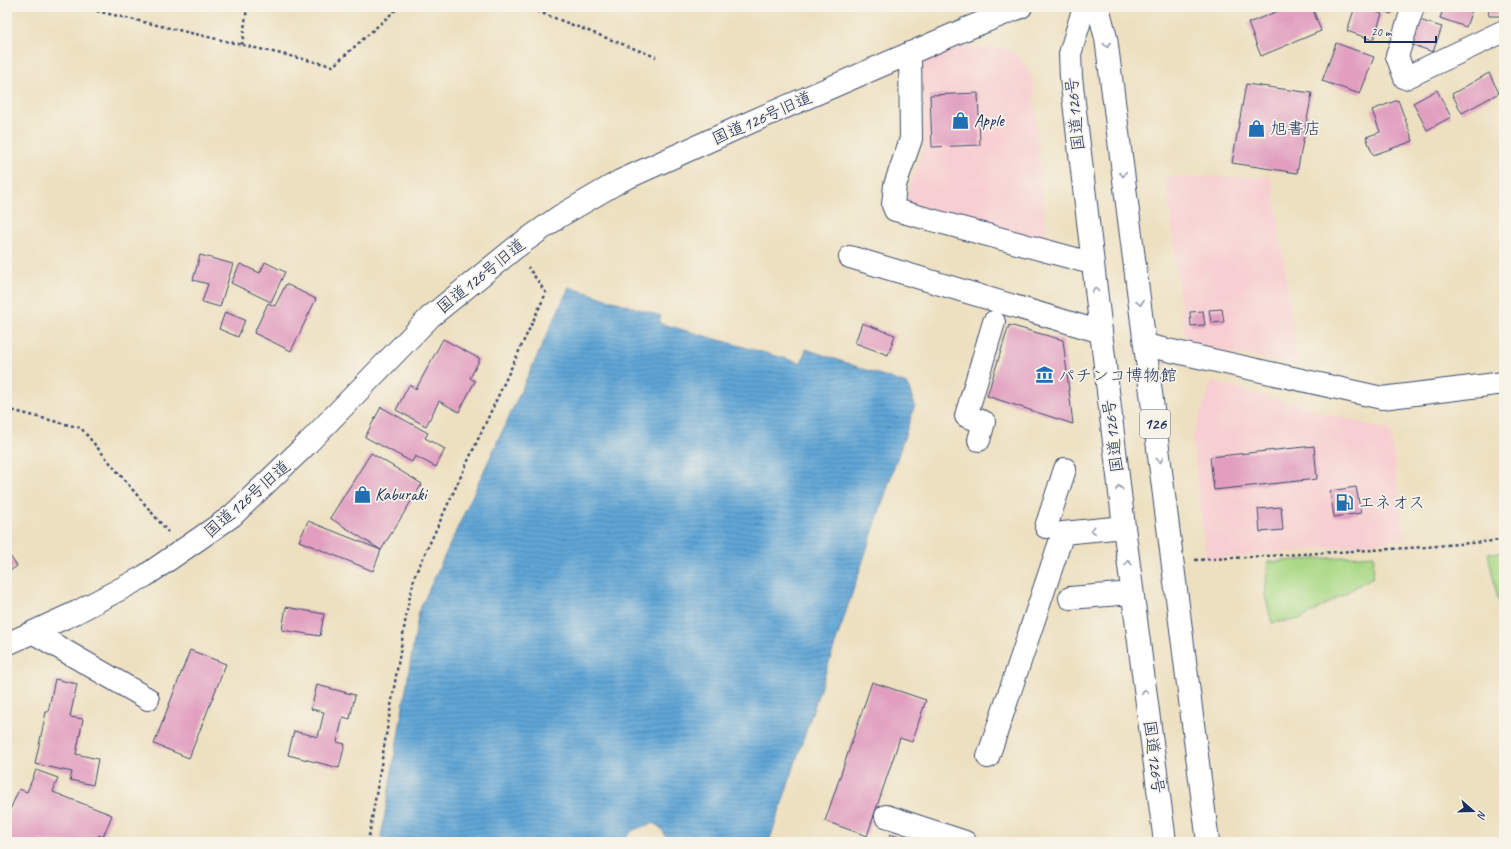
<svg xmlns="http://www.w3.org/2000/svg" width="1511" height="849" font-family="Caveat,'Klee One',sans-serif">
  <defs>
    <pattern id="water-rules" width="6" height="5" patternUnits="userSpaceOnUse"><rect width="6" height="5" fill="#61a6d6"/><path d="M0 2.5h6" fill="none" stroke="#4f88b1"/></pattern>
  </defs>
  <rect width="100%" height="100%" fill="#f7f3e8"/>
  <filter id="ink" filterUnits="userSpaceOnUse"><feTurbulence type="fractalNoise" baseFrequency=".025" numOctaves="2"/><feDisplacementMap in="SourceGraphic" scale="8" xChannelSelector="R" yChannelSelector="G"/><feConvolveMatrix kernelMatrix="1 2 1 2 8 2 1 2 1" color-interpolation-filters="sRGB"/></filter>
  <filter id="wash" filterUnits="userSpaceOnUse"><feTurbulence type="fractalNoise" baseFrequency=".012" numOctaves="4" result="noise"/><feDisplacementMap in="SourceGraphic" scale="16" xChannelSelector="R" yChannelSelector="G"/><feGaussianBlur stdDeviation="0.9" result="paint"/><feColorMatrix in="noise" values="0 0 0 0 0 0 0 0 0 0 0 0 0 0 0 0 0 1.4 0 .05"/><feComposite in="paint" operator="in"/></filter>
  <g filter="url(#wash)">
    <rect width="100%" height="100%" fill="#ede0c0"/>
    <g fill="#f7cfd2">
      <polygon points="960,47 1004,48 1018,54 1033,79 1046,241 904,203 923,148 921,63"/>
      <polygon points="1166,177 1272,177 1298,365 1185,345"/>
      <polygon points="1212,381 1380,428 1390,428 1405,540 1206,560 1192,437"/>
    </g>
    <g fill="#aad986" stroke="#628472">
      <polygon points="1504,552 1504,629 1488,553"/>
      <polygon points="1374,555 1373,577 1301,619 1272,623 1265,595 1268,562"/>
    </g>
    <polygon fill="url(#water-rules)" stroke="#3e6a9a" points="569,287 661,316 659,323 801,363 806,349 907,384 915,405 769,842 669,842 661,828 653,823 633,830 622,842 397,842 381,837 419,611"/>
    <g id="blocks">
      <g fill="#e19ebf">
        <polygon points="1288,7 1312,7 1321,31 1261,56 1248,23"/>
        <polygon points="1355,7 1361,7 1382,14 1373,40 1347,31"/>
        <polygon points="1372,7 1393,7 1391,14"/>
        <polygon points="1444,7 1473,7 1466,27 1440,18"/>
        <polygon points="1488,7 1504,7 1504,16 1489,16"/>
        <polygon points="1416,19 1442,27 1433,52 1407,43"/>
        <polygon points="1336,43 1374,57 1360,94 1322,81"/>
        <polygon points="1489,73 1499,93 1462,113 1452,94"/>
        <polygon points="1246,84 1312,93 1297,173 1232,163"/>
        <polygon points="1437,90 1451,117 1427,130 1413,103"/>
        <polygon points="978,93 980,145 932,147 930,95"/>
        <polygon points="1398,100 1413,141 1373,155 1366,137 1380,132 1372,110"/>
        <polygon points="200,255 233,264 220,307 202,302 208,284 193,280"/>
        <polygon points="265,262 285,272 271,302 231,283 240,264 260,273"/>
        <polygon points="286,284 316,299 291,351 254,333 268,303 275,306"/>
        <polygon points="1222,309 1224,322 1211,323 1209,310"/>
        <polygon points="1203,311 1205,325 1191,326 1190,312"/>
        <polygon points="225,312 245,320 238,337 219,329"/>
        <polygon points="862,323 895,335 888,355 855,343"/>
        <polygon points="1009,325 1063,340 1073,424 987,396"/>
        <polygon points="443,339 480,359 470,378 475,381 459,412 439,401 426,426 396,410 409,385 416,389"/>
        <polygon points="381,407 428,433 425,438 445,449 436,467 415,456 412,462 365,437"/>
        <polygon points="1314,446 1317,479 1214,490 1210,457"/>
        <polygon points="371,453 422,484 381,550 373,571 299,541 308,521 381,550 330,518"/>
        <polygon points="1356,487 1361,513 1334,517 1330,491"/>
        <polygon points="1281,507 1283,530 1260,532 1258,509"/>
        <polygon points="7,552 17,566 7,573"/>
        <polygon points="286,607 324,614 320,636 282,630"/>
        <polygon points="190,650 226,664 189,758 154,744"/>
        <polygon points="55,679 77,684 70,717 83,719 76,754 98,759 93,785 70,780 72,772 35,764 46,712 48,712"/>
        <polygon points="872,682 926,700 912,742 900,738 867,836 825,821"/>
        <polygon points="317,685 355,695 350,719 343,717 337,742 345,744 339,768 288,755 294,731 318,737 324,712 311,709"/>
        <polygon points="36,770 58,778 53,792 112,815 103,837 99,835 97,840 102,842 7,841 9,836 7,835 7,817 19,789 27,792"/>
        <polygon points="890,834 914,842 888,842"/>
      </g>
    </g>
  </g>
  <g filter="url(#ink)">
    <use href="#blocks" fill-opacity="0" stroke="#3a4a6d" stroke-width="1"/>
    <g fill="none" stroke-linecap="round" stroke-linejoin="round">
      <defs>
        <g id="minor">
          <polyline points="1413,7 1397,56 1405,78 1504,31"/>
          <polyline points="910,53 911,139 895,185 893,205 895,210 1091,263"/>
          <polyline points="850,257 1101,332"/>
          <polyline points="1145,345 1382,398 1504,383"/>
          <polyline points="979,440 984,422 966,416 994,322"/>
          <polyline points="1046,527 1065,469"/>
          <polyline points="1070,598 1132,593"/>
          <polyline points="34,633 148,699"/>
          <polyline points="7,644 77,612 145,576 232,516 308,443 430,317 515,248 560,216 620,181 753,121 966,29 1021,7"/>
          <polyline points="988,757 1063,533 1124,527"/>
          <polyline points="886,816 965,842"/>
        </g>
        <g id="highway">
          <polyline points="1084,7 1070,54 1071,77 1124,527 1165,842"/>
          <polyline points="1098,7 1106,38 1208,842"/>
        </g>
      </defs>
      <use href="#minor" stroke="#3a4a6d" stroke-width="24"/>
      <use href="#highway" stroke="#3a4a6d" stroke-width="24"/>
      <g stroke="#3a4a6d" stroke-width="2.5" stroke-dasharray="3 3" stroke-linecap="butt">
        <polyline points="79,7 333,66 399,7"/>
        <polyline points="526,7 656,57"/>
        <polyline points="242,45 247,7"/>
        <polyline points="7,409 81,428 168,532"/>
        <polyline points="1195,560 1425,547 1504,540"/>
        <polyline points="368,842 408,605 415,575 546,293 528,267"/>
      </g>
      <use href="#minor" stroke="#fff" stroke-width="22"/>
      <use href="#highway" stroke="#fff" stroke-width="22"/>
    </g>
    <defs><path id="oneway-chevron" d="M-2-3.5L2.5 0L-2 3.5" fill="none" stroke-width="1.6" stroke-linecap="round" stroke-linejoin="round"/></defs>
    <g stroke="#8d97ae">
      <use href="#oneway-chevron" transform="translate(1107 45) rotate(83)"/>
      <use href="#oneway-chevron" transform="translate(1123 174) rotate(83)"/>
      <use href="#oneway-chevron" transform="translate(1095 290) rotate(-98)"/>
      <use href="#oneway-chevron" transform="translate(1140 303) rotate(83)"/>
      <use href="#oneway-chevron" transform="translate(1160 460) rotate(83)"/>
      <use href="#oneway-chevron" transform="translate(1119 488) rotate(-97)"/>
      <use href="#oneway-chevron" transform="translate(1093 530) rotate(175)"/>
      <use href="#oneway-chevron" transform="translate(1128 563) rotate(-97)"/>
      <use href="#oneway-chevron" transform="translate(1145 692) rotate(-98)"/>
    </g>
  </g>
  <defs>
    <symbol id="shop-bare" viewBox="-9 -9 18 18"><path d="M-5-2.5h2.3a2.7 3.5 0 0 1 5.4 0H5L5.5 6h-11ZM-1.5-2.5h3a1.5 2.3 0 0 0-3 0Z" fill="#1f6fb2" stroke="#f7f3e8" stroke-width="2.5" paint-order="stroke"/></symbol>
    <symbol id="museum-bare" viewBox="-9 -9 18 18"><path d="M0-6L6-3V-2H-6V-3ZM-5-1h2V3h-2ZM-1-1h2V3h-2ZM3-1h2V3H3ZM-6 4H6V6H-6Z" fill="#1f6fb2" stroke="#f7f3e8" stroke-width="2.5" paint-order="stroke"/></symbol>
    <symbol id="fuel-bare" viewBox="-9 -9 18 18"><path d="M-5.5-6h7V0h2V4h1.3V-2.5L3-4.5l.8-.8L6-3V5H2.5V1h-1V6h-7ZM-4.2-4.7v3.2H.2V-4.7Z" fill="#1f6fb2" stroke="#f7f3e8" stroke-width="2.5" paint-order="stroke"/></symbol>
  </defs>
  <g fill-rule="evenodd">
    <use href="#shop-bare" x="948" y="108" width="25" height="25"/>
    <use href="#shop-bare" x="1244" y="116" width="25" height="25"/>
    <use href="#museum-bare" x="1032" y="362" width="25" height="25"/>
    <use href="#shop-bare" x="350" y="482" width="25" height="25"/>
    <use href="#fuel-bare" x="1332" y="490" width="25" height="25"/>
  </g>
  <g text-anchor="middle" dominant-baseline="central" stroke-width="3.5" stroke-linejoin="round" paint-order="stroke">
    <rect fill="#f7f3e8" stroke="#5d6a87" stroke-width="1" x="1140" y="410" width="30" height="28" rx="3"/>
    <g font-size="16" font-weight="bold" fill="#1b2f5e">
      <text x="1155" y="424">126</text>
    </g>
    <g font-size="17" fill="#1b2f5e" stroke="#f7f3e8">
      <text transform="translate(1075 114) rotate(-96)">国道126号</text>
      <text transform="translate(762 118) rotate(-24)">国道126号旧道</text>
      <text transform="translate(481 276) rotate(-39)">国道126号旧道</text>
      <text transform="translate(1113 436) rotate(-97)">国道126号</text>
      <text transform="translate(247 499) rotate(-41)">国道126号旧道</text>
      <text transform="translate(1154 757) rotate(83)">国道126号</text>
    </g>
    <g font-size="17" fill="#1b2f5e" stroke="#f7f3e8" text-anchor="start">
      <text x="974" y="120">Apple</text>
      <text x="1270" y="128">旭書店</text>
      <text x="1058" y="375">パチンコ博物館</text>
      <text x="375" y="494">Kaburaki</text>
      <text x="1358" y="502">エネオス</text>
    </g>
  </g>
  <rect width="1511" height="849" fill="none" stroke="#f7f3e8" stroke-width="24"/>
  <g transform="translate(1473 811) rotate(110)" stroke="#f7f3e8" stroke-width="3" paint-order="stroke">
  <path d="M0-3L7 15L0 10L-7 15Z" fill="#1b2f5e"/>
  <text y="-6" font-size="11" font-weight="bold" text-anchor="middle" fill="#1b2f5e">N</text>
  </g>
  <path d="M1365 36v6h71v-6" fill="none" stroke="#1b2f5e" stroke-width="2"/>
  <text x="1371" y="36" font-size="12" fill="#1b2f5e" stroke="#f7f3e8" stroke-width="3" paint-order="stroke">20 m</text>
</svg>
